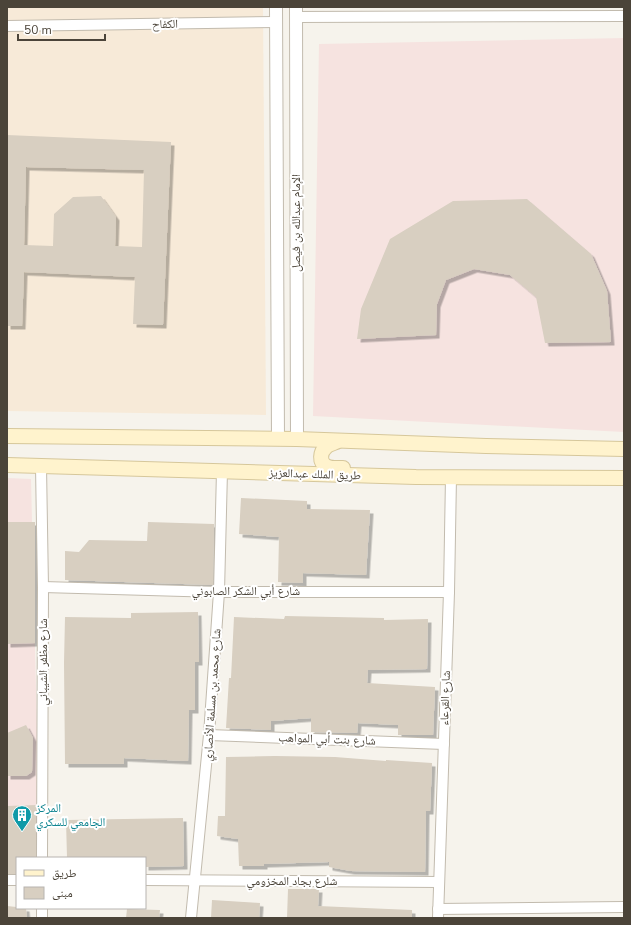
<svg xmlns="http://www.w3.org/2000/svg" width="631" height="925" font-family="'Nunito Sans','Noto Naskh Arabic',sans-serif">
  <defs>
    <filter id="shadow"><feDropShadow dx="3.5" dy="3.5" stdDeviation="0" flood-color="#0004"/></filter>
  </defs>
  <rect width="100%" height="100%" fill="#f6f3ec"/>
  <polygon fill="#f7ead8" points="7,7 263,7 266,415 7,411"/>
  <g fill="#f6e3e0">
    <polygon points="624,38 624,432 313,416 319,44"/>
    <polygon points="7,478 31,479 40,858 17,858 17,877 7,877"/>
  </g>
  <g fill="#d8cfc1" fill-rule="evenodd" filter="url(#shadow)">
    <path d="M7,135L171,142L163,325L133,324L135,277L24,272L22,326H7ZM26,167L144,170L142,247L115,246L116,217L101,196L73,197L54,214L53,246L24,245Z"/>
    <polygon points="527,199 591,254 607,291 611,342 545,343 536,297 510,275 474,269 446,280 437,304 436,335 357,339 361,309 390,239 453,201"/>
    <polygon points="241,498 307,501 307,509 370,510 366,575 303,573 303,583 278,582 279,537 239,534"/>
    <polygon points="7,522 35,522 35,643 7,644"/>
    <polygon points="148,522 214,524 213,585 65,580 65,551 79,552 89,540 147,541"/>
    <polygon points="198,612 199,662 195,662 195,710 189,710 188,761 124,758 124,764 65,764 64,663 65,617 131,618 131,613"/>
    <polygon points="285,616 384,618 384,620 428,619 427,669 368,670 367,683 435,687 433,735 398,735 398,725 358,723 357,733 311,732 311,718 271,721 271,730 226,728 229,678 231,678 234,617 284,619"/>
    <polygon points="26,725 33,738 32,772 26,776 7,776 7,733"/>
    <polygon points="275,756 335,757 386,761 386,760 432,763 430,811 426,811 425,872 351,871 329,867 329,862 264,864 264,866 239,866 238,839 217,836 218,816 225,816 226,757"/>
    <polygon points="36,805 36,858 17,858 17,874 7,874 7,806"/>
    <polygon points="183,818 184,866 145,867 145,858 67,858 66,820"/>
    <polygon points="288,889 319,889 318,906 412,910 412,918 287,918"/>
    <polygon points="212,900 260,903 259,918 211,918"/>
    <polygon points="7,906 26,908 27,918 7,918"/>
    <polygon points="127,909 160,910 159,918 126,918"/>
  </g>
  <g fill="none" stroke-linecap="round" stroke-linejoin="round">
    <defs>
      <g id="minor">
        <polyline points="296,17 624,16"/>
        <polyline points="7,26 276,22"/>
        <polyline points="41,466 43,587 42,858"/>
        <polyline points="43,587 219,592 449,592"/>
        <polyline points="209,735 444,744"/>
        <polyline points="7,880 17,880"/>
        <polyline points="145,880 439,882"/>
        <polyline points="438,909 624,907"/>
        <polyline points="42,918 42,908"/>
        <polyline points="191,918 209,735 219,592 222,471"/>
        <polyline points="438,918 449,592 451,477"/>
      </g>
      <g id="tertiary">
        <polyline points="276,7 278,439"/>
        <polyline points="296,7 297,439"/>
      </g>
      <g id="secondary">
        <polyline points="7,436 297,439 486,446 624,449"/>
        <path d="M338,441C335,443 329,444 326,447C320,452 319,462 326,466C331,469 337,468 343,468"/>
        <polyline points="7,465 416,477 624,478"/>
      </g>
    </defs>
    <use href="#minor" stroke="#c2bbae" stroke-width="12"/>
    <use href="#tertiary" stroke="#c2bbae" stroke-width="14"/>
    <use href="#secondary" stroke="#d6c79b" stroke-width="16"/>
    <use href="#minor" stroke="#fff" stroke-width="10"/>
    <use href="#tertiary" stroke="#fff" stroke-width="12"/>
    <use href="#secondary" stroke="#fff3cd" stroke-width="14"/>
  </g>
  <defs>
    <symbol id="building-pin" viewBox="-11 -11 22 30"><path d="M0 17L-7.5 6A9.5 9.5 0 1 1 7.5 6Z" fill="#0f9aa8" stroke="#fff"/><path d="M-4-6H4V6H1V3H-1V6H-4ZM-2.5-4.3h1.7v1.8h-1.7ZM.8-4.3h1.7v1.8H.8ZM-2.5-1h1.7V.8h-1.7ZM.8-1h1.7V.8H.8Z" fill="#fff"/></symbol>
  </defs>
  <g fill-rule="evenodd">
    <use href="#building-pin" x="11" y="804" width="22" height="30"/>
  </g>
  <g text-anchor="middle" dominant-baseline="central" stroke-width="4" stroke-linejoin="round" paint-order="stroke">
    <g font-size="12" fill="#4b4439" stroke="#fff">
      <text transform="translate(165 24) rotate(-1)">الكفاح</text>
      <text transform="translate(296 223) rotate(-90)">الإمام عبدالله بن فيصل</text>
      <text transform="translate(315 474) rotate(2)">طريق الملك عبدالعزيز</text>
      <text x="246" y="591">شارع أبي الشكر الصابوني</text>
      <text transform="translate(43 662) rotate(-90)">شارع مظفر الشيباني</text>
      <text transform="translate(212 695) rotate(-86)">شارع محمد بن مسلمة الأنصاري</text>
      <text transform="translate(445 698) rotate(-88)">شارع القرعاء</text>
      <text transform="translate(327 739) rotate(2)">شارع بنت أبي المواهب</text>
      <text x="292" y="881">شلرع بجاد المخزومي</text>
    </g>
    <g font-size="12" fill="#0d838f" stroke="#fff" text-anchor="start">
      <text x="36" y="808">المركز<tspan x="36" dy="14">الجامعي للسكري</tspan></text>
    </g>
  </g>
  <rect width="631" height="925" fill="none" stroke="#4b4439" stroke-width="16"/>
  <rect x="16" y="857" width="130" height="52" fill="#ffffff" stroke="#b7b4b0"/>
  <rect x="24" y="870" width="20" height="6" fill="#fff3cd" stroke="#b7b4b0"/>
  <text x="52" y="877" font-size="12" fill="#4b4439">طريق</text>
  <rect x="24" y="887" width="20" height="12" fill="#d8cfc1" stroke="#b7b4b0"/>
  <text x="52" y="897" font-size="12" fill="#4b4439">مبنى</text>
  <path d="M18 34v6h87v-6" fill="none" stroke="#4b4439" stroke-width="2"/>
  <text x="24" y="34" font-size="12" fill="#4b4439" stroke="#ffffff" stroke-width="3" paint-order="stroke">50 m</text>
</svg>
